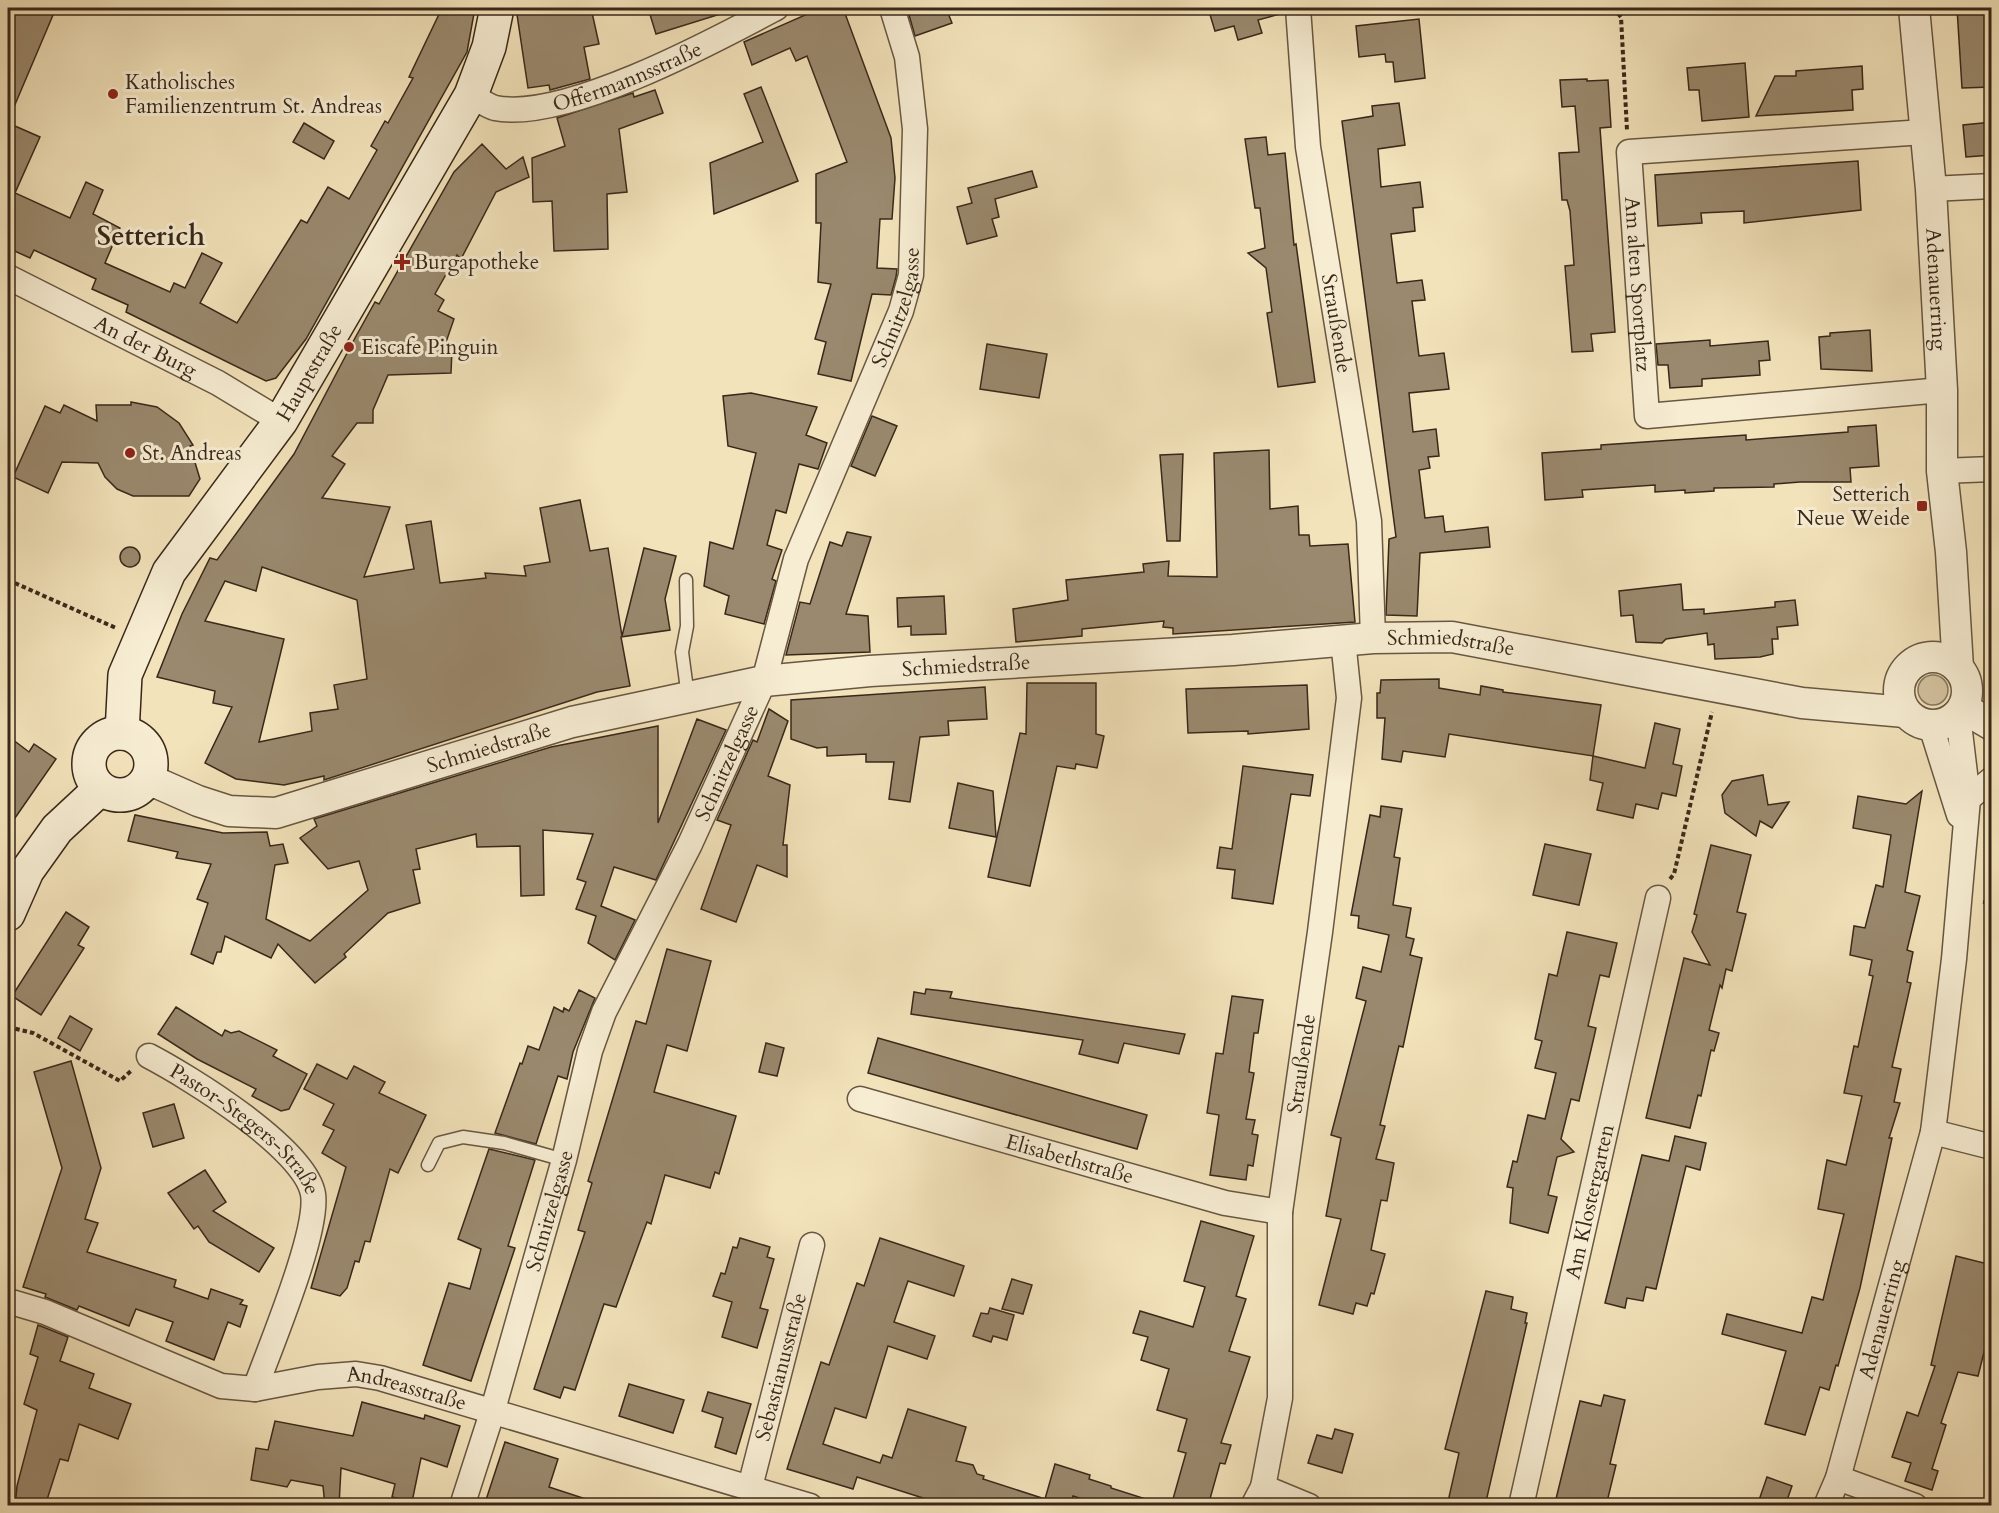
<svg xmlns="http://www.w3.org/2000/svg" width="1999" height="1513" font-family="Cardo,serif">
  <rect width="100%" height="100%" fill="#f3e3bb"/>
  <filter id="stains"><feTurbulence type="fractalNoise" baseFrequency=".00333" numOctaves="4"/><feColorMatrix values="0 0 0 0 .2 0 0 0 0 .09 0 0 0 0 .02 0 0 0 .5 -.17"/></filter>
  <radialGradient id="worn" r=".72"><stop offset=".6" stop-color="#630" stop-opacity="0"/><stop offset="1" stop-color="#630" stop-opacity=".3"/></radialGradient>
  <circle fill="#d3c3a0" stroke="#86765d" stroke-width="1.5" cx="1933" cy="690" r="15"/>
  <g fill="#9a896e" stroke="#39281a" stroke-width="1.5" fill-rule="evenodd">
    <polygon points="8,8 56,8 8,121"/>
    <polygon points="442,8 475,8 467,52 306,339 276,378 266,381 126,312 128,305 92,289 96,279 34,250 30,258 8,248 8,123 40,137 15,193 70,218 86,182 103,190 93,214 120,228 105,263 170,292 174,283 185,288 202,253 222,263 200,303 237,323 301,220 307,223 328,187 349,199 377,150 371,146 385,121 388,123 413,78 409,77"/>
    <polygon points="516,8 591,8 599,44 584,47 590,79 550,90 549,85 528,88"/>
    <polygon points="648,8 727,8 727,12 656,34"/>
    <polygon points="821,8 843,8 891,138 895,178 892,219 880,219 877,268 897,269 896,277 891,295 872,294 851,381 818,374 826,342 815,339 831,284 818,282 821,223 816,223 816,174 847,162 807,56 796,61 790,48 752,65 744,42"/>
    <polygon points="907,8 946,8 952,23 915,36"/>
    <polygon points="1208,8 1279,8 1280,14 1258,20 1262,33 1238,40 1234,26 1215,31"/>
    <polygon points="1957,8 1992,8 1992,87 1962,88"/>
    <polygon points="1419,19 1425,78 1395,82 1393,62 1386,62 1385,54 1359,57 1356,26"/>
    <polygon points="1745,63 1749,117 1702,121 1699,90 1689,90 1687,68"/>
    <polygon points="1862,66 1863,89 1852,90 1853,110 1756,116 1775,76 1796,76 1796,71"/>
    <polygon points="1587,79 1587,81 1608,80 1611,127 1600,128 1615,332 1591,334 1593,351 1572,352 1565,266 1574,265 1570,211 1567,200 1562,200 1559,153 1579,152 1575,106 1562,107 1560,80"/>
    <polygon points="761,87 798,181 714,214 710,163 763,142 744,94"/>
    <polygon points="655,90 663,113 619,129 627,192 607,194 608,249 554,251 552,201 533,202 532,158 565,146 557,118 633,93 634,97"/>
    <polygon points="1399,103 1405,145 1378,149 1381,187 1420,182 1423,207 1413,208 1415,231 1391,234 1397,283 1422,280 1425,300 1412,301 1419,356 1444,353 1449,389 1409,393 1413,432 1436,429 1439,456 1428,457 1430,468 1419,470 1425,518 1443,516 1445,532 1488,527 1490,547 1420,553 1417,616 1386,615 1389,539 1396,537 1342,121 1373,116 1372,106"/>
    <polygon points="1992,122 1992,155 1966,157 1963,125"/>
    <polygon points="304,123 334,141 324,159 293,142"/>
    <polygon points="1266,137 1268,155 1285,153 1294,245 1296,244 1315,382 1278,387 1267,313 1272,312 1266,268 1248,253 1265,248 1260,208 1255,208 1245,139"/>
    <path d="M482,144L506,169L523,157L529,177L496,192L461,259L457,255L435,294L444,300L438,311L454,319L444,348L452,349L451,373L388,375L373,410V423H357L332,456L345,464L322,498L390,507L364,577L414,569L406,525L431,521L440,583L486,578L485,573L526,576L524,566L550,562L540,508L580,500L590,551L608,548L622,636L644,548L676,556L665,599L670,630L621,637L630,686L597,692L324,780V776L284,785L236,779L205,763L232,707L213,703L215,691L157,677L182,614L210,558L217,560L294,454L355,338L375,302L379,304L454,172ZM262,567L357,600L367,679L334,685L338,709L310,713L312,731L259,742L284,639L205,621L225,581L256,591Z"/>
    <polygon points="1858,161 1861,210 1744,223 1744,211 1701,213 1702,223 1658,226 1655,175"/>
    <polygon points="1032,171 1037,187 995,199 999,217 992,219 997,236 967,244 957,207 972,203 968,188"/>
    <polygon points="1870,330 1872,371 1821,369 1819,337 1830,336 1830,333"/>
    <polygon points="1710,340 1710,346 1768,341 1770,360 1759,361 1760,375 1702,379 1702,386 1670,388 1668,365 1658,365 1656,344"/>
    <polygon points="987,344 1047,354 1039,398 980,389"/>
    <polygon points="751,393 817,407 806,435 827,443 818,469 799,464 786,513 776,510 767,545 782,550 772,579 776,581 764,624 725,614 729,596 704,586 710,542 733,549 756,453 728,446 723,396"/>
    <polygon points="131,402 157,407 179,423 193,445 190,446 200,479 189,496 133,496 117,489 105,477 98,463 62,462 48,493 13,477 45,406 60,413 64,405 97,421 96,405 131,405"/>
    <polygon points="872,416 897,426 875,476 851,466"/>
    <polygon points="1876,425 1879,466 1850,468 1851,482 1800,482 1774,484 1774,487 1714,488 1714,491 1685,493 1685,490 1655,492 1655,485 1582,490 1583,497 1545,500 1542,453 1601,449 1601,445 1746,435 1746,440 1848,432 1848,427"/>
    <polygon points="1269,450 1270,509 1298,506 1299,535 1309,535 1310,546 1348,544 1355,622 1173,634 1173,628 1163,627 1164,621 1082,629 1082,636 1016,642 1013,609 1068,600 1066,580 1144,572 1143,564 1169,561 1168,576 1217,577 1214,453"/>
    <polygon points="1183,454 1180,541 1167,541 1160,455"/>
    <polygon points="847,532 871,537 846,614 868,616 870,652 786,655 800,602 810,604 830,542 842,546"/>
    <circle cx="130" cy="557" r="10"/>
    <polygon points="1681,584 1683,610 1704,609 1704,614 1775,607 1775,602 1795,600 1798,625 1777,627 1778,639 1772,639 1773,654 1760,657 1715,659 1714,644 1708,645 1707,633 1666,639 1662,643 1636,642 1633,615 1621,616 1619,591"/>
    <polygon points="944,596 946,634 911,635 911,626 898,627 897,598"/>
    <polygon points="1439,679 1439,688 1480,695 1481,686 1503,690 1503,692 1601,705 1593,756 1449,734 1445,757 1403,751 1401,762 1382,759 1385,718 1377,718 1377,693 1380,693 1381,680"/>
    <polygon points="1027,683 1096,683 1096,734 1104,736 1097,768 1076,764 1075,769 1057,766 1030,886 988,877 1020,733 1026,734"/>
    <polygon points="1307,685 1309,729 1248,734 1248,731 1188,733 1186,689"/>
    <polygon points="985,687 987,719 948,721 949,735 920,737 910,802 889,799 894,762 866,762 866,754 827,756 827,747 817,748 791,739 791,700"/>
    <polygon points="769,709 788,721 768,776 790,785 783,845 787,845 787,877 757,865 736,922 701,909 731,825 717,820 753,740 757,742"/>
    <polygon points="697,719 726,730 656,880 614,867 601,906 635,920 615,960 588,943 596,916 576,909 586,882 577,879 593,834 543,830 544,895 521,896 520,846 477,847 476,834 416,849 420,869 413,870 420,903 388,913 344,954 346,957 315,983 278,944 271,958 225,936 221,952 217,952 213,964 191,954 208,903 197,899 211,864 176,858 178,852 128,841 135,815 223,833 267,832 270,846 283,844 288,863 275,865 266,919 310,941 368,890 359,861 328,869 300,838 317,826 314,819 551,747 658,726 658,823"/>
    <polygon points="1655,723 1680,729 1673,764 1682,766 1676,796 1662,793 1658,809 1636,804 1633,818 1597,810 1603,783 1590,780 1593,756 1645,768"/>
    <polygon points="8,736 29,752 34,744 56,759 8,828"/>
    <polygon points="1243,766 1313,775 1310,796 1291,794 1273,904 1232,898 1235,870 1217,868 1220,847 1232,849"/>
    <polygon points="1763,775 1768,805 1789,802 1772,828 1760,821 1756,836 1725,813 1722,795 1732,781"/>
    <polygon points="958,783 993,791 996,837 949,828"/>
    <polygon points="1922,791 1905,892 1920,896 1907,950 1913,952 1907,982 1911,983 1892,1067 1901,1069 1894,1102 1900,1103 1889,1138 1892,1138 1860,1288 1838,1366 1836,1365 1829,1390 1820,1387 1805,1435 1765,1424 1786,1351 1722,1334 1727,1314 1802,1333 1812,1297 1823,1300 1844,1214 1818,1209 1827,1160 1846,1165 1862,1096 1844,1093 1854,1046 1858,1047 1873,976 1869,975 1872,960 1850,955 1854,926 1865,928 1876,885 1883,887 1891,835 1853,828 1858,796 1906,804"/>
    <polygon points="1381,806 1402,809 1394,857 1400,858 1393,905 1411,908 1406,937 1414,939 1410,955 1422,958 1403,1047 1399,1046 1380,1125 1385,1126 1376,1159 1394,1163 1387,1201 1381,1200 1371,1250 1385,1254 1374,1294 1371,1293 1367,1306 1356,1303 1353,1314 1319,1305 1341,1219 1326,1216 1341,1138 1331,1135 1366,1001 1356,998 1363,967 1381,972 1389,935 1358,928 1359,916 1351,915 1370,815 1380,817"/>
    <polygon points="1545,844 1591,854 1579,905 1533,895"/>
    <polygon points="1711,845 1751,855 1737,912 1746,914 1732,971 1726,969 1722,988 1720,985 1709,1030 1719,1033 1714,1051 1711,1050 1701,1096 1698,1095 1690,1128 1646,1118 1684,958 1710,965 1692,932 1697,915 1694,914"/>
    <polygon points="66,912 89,927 78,945 84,948 41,1015 12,996"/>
    <polygon points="1567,932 1617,943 1609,977 1600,975 1588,1026 1596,1028 1594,1037 1579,1101 1571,1099 1561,1139 1574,1152 1557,1157 1548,1195 1557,1197 1548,1233 1510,1223 1513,1188 1507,1187 1513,1161 1517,1162 1528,1115 1545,1119 1556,1073 1535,1068 1542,1041 1535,1039 1549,974 1557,976"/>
    <polygon points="667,949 711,961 687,1051 667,1045 654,1092 736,1116 722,1164 719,1174 715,1172 710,1188 665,1175 651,1224 647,1222 616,1307 604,1304 575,1390 564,1387 560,1398 534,1389 585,1232 578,1230 592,1183 588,1181 636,1021 646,1024"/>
    <polygon points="926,989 952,992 950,998 1185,1034 1179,1054 1124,1043 1118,1063 1079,1054 1083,1040 911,1014 914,992 925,994"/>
    <polygon points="579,990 595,998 573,1052 567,1079 558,1076 536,1144 495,1133 520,1063 522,1064 528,1046 539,1050 554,1007 563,1012 564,1008 569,1011"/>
    <polygon points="1232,996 1263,1000 1258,1033 1254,1033 1249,1072 1254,1073 1246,1119 1255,1120 1252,1134 1258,1135 1253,1166 1248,1165 1246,1180 1210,1175 1219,1115 1207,1113 1216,1053 1223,1054"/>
    <polygon points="176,1007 222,1036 225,1030 231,1033 239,1031 277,1050 273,1056 307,1074 289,1109 281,1111 252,1096 256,1089 197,1059 158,1034"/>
    <polygon points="70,1016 92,1029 80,1051 58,1038"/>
    <polygon points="878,1038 1147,1115 1137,1149 868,1073"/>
    <polygon points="766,1043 784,1048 777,1076 759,1072"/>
    <polygon points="71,1061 101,1168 85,1219 98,1223 87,1252 176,1280 174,1287 208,1299 211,1289 243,1300 240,1304 247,1306 240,1327 228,1322 214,1360 166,1341 173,1322 136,1309 129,1326 79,1306 77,1310 45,1297 46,1294 23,1287 62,1168 34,1072"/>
    <polygon points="317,1064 347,1079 354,1066 385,1082 379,1093 426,1115 398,1173 390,1169 370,1242 365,1241 359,1262 355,1261 347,1288 340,1296 311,1288 346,1167 322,1153 334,1130 323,1125 334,1104 304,1089"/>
    <polygon points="174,1104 184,1138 153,1147 143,1113"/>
    <polygon points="1675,1136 1706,1143 1700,1170 1686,1166 1656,1289 1646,1287 1643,1301 1627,1298 1625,1308 1605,1303 1642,1155 1669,1161"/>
    <polygon points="489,1149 535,1160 508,1246 515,1248 471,1381 423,1365 449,1283 470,1289 481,1249 458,1239"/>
    <polygon points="205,1170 226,1202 213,1211 274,1248 259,1272 209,1242 198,1226 194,1229 168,1193"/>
    <polygon points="1201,1221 1254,1236 1236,1296 1246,1299 1229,1351 1250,1357 1221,1443 1231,1445 1225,1464 1220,1463 1208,1506 1171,1506 1186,1453 1178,1451 1187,1419 1157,1410 1169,1369 1141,1360 1148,1337 1133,1333 1140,1311 1193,1327 1205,1287 1184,1281"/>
    <polygon points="740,1238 770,1247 767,1257 774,1259 760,1308 768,1310 757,1348 722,1337 732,1302 713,1296 721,1273 725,1274 733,1247 737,1248"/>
    <polygon points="880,1238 964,1266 954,1296 908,1281 894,1322 935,1336 927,1359 888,1346 866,1418 835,1408 823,1444 880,1463 883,1455 892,1458 908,1409 966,1427 956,1461 973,1465 977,1474 984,1476 983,1479 1045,1499 1055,1464 1090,1475 1089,1479 1111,1486 1111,1488 1152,1501 1151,1506 1104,1506 1073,1496 1070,1506 948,1506 857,1477 853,1489 787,1469 821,1362 829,1365 857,1283 864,1286"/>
    <polygon points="1956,1256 1992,1265 1992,1321 1978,1376 1958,1372 1941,1423 1946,1425 1932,1469 1938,1471 1932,1490 1905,1481 1911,1463 1892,1457 1907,1412 1918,1416 1935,1366 1931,1365"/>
    <polygon points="1012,1279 1032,1285 1023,1314 1002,1309"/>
    <polygon points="1486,1291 1513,1297 1511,1309 1527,1313 1525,1323 1527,1323 1485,1506 1447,1506 1459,1453 1445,1449"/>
    <polygon points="990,1308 1014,1315 1007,1340 993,1336 991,1342 973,1336 981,1313 988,1314"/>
    <polygon points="38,1325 68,1337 60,1361 94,1374 89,1388 131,1404 118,1439 79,1424 68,1461 60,1459 45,1506 15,1506 17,1486 37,1410 24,1404 38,1357 30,1354"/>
    <polygon points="629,1384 684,1400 673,1433 619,1416"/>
    <polygon points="708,1392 751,1404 736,1454 715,1447 723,1418 702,1411"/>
    <polygon points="1604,1395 1625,1400 1610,1464 1616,1465 1606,1506 1567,1506 1555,1503 1580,1401 1601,1406"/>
    <polygon points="362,1402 424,1419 425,1415 460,1426 447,1467 421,1458 412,1502 392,1497 395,1484 341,1468 339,1506 325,1506 323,1486 291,1480 287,1487 251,1480 256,1448 268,1450 275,1421 353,1436"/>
    <polygon points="1335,1429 1353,1434 1342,1473 1308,1463 1317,1435 1332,1439"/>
    <polygon points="505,1442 558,1459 549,1487 595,1502 594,1506 484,1506"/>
    <polygon points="1767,1477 1792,1486 1785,1506 1757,1506"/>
  </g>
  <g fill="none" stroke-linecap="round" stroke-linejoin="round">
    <defs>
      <g id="service">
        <polyline points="686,580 687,626 682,652 688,697"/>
        <polyline points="428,1165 439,1143 463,1137 504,1143 564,1160"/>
      </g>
      <g id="minor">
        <path id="s1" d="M1298,8L1308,147L1369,521L1373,638"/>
        <path id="s2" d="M471,95C478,99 487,106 495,108C564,122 714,41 776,8"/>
        <path id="s3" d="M1924,132L1629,152L1647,416L1942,390"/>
        <polyline points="1931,189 1992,186"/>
        <path id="s4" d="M8,277L218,383L281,421"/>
        <polyline points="1942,471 1992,469"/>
        <polyline points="1931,726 1959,815"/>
        <polyline points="1968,799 1992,779"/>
        <path id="s5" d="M149,1056C189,1077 305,1148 313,1194C319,1232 270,1347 255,1389"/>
        <path id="s6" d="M860,1099L1225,1203L1280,1212"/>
        <polyline points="1933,1132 1992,1147"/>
        <path id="s7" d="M8,1301L45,1312L221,1386L255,1389L318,1377L356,1374L380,1378L810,1506"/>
        <polyline points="1838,1478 1915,1506"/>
        <path id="s8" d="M750,1487L812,1245"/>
        <polyline points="1263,1487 1309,1506"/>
        <path id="s9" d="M462,1506L492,1413L564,1160L590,1051L604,1012L690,844L764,681L796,559L901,311L911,275L915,129L907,57L892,8"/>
        <path id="s10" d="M1253,1506L1263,1487L1280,1398V1212L1320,932L1349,698L1343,640"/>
        <path id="s11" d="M1521,1506L1658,898"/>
        <path id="s12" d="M1826,1506L1838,1478L1933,1132L1954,959L1968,799L1958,715"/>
      </g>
      <g id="tertiary">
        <path id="s13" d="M1914,8L1931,189L1942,390V471L1951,552L1958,668"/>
        <circle cx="1933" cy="691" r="34"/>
        <polyline points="1963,708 1992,725"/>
        <path id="s14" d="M148,779L198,801L229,811L276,813L572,722L764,681L870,671L1233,650L1373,638L1452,637L1802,703L1905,712"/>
      </g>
      <g id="secondary">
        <circle cx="120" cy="764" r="31"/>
        <path id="s15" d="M122,733L125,675L169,572L281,421L471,95L489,47L497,8"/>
        <polyline points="8,914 27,871 57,829 100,789"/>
      </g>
    </defs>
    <use href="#service" stroke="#685742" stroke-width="15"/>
    <use href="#minor" stroke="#685742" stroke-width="27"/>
    <use href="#tertiary" stroke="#685742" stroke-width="33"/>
    <use href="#secondary" stroke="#39281a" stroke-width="36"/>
    <g stroke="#39281a" stroke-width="4" stroke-dasharray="4.5 3" stroke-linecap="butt">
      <polyline points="1613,8 1621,17 1627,130"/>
      <polyline points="8,580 116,628"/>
      <polyline points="1670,879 1674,874 1712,712"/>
      <polyline points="1983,902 1992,903"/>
      <polyline points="8,1027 33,1033 120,1081 132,1070"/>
    </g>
    <use href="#service" stroke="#f7edd3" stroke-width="12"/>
    <use href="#minor" stroke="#f7edd3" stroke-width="24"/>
    <use href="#tertiary" stroke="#f7edd3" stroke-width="30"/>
    <use href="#secondary" stroke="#f7edd3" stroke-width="33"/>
  </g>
  <g fill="#8f2418" stroke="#f7edd3" stroke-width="2">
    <circle cx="113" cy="94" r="6"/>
    <path d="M399 253h6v6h6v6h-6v6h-6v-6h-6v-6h6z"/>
    <circle cx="349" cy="347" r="6"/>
    <circle cx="130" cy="453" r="6"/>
    <rect x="1916" y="500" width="12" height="12" rx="3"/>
  </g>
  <g text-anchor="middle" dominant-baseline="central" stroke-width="6" stroke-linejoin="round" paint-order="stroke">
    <g font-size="21" fill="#39281a" stroke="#f7edd3">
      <text stroke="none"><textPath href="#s2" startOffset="165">Offermannsstraße</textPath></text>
      <text stroke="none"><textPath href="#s3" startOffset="428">Am alten Sportplatz</textPath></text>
      <text stroke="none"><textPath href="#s13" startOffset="282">Adenauerring</textPath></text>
      <text stroke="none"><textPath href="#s9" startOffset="1280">Schnitzelgasse</textPath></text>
      <text stroke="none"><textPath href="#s1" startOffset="318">Straußende</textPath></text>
      <text stroke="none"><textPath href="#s4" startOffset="154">An der Burg</textPath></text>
      <text stroke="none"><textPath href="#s15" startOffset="414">Hauptstraße</textPath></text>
      <text stroke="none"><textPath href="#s14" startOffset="1329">Schmiedstraße</textPath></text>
      <text stroke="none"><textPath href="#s14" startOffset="843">Schmiedstraße</textPath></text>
      <text stroke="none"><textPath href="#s14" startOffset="357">Schmiedstraße</textPath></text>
      <text stroke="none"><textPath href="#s9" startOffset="792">Schnitzelgasse</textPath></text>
      <text stroke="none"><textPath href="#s10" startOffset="448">Straußende</textPath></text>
      <text stroke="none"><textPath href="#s5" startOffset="122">Pastor-Stegers-Straße</textPath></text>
      <text stroke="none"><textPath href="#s6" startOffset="218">Elisabethstraße</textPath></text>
      <text stroke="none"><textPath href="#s11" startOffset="312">Am Klostergarten</textPath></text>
      <text stroke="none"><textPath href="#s9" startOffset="308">Schnitzelgasse</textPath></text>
      <text stroke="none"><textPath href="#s12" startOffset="195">Adenauerring</textPath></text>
      <text stroke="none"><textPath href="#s8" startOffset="124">Sebastianusstraße</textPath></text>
      <text stroke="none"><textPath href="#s7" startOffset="418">Andreasstraße</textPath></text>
    </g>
    <g font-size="21" fill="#39281a" stroke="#f7edd3" text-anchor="start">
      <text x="125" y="82">Katholisches<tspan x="125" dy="24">Familienzentrum St. Andreas</tspan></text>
      <text x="414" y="262">Burgapotheke</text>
      <text x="361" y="347">Eiscafe Pinguin</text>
      <text x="142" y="453">St. Andreas</text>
      <text x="1910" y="494" text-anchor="end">Setterich<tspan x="1910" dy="24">Neue Weide</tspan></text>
    </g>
    <g font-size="27" font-weight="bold" fill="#39281a" stroke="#f7edd3">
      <text x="151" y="236">Setterich</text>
    </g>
  </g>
  <rect width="1999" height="1513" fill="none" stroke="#f3e3bb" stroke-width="30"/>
  <rect x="9" y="9" width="1981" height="1495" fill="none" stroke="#39281a" stroke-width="3"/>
  <rect x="15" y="15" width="1969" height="1483" fill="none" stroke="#39281a" stroke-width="1.5"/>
  <rect width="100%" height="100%" filter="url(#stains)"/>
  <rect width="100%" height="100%" fill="url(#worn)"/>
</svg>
